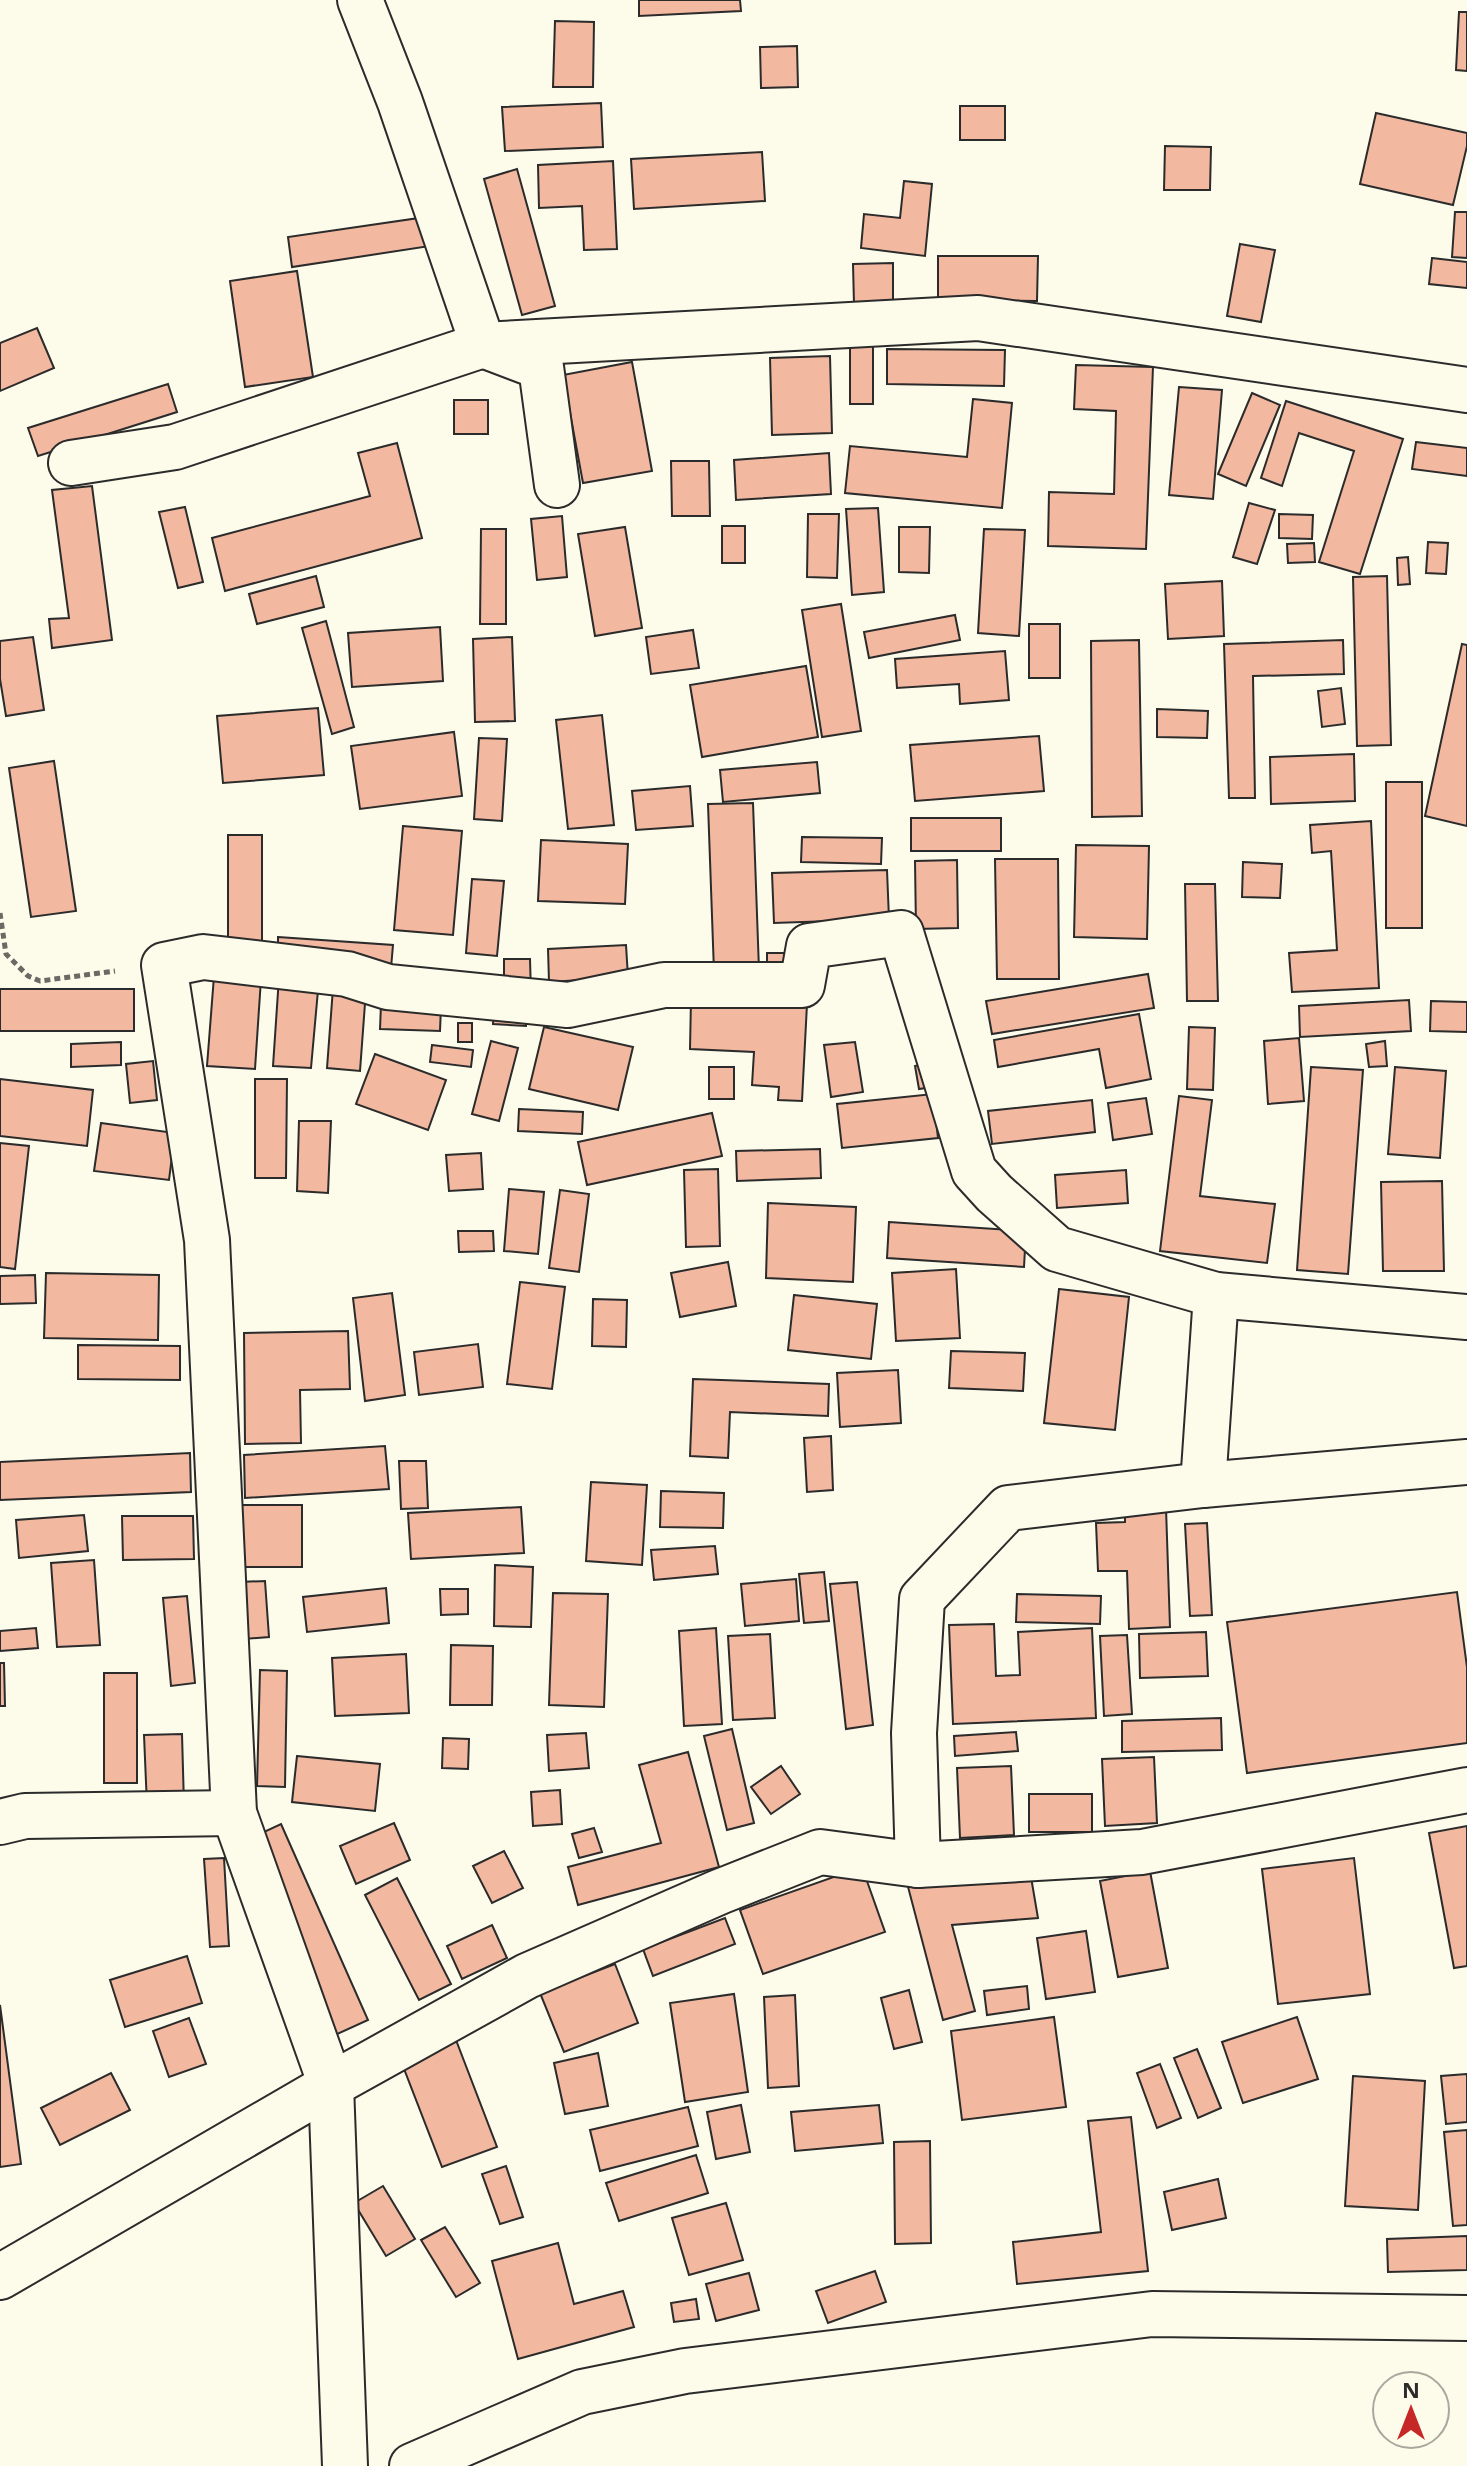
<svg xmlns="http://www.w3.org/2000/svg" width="1467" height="2466" font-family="'Open Sans',sans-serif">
  <rect width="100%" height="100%" fill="#fdfbea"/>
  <g fill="#f2b8a0" stroke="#2b2b2b" stroke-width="2">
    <polygon points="639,0 740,0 741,11 639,16"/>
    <polygon points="1459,12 1467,12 1467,71 1456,70"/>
    <polygon points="555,21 594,22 593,87 553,87"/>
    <polygon points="797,46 798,87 761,88 760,47"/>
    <polygon points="601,103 603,147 505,151 502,107"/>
    <rect x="960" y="106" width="45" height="34"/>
    <polygon points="1376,113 1467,133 1467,146 1453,205 1360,184"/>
    <polygon points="1165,146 1211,147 1210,190 1164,190"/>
    <polygon points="762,152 765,201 634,209 631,159"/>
    <polygon points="613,161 617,249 584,250 582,206 539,208 538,165"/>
    <polygon points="517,169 555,306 522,315 484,179"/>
    <polygon points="904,181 932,184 925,256 861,248 864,214 900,218"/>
    <polygon points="1455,212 1467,212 1467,258 1452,257"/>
    <polygon points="426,217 430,246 292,267 288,237"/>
    <polygon points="1240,244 1275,250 1261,322 1227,316"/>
    <polygon points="938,256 1038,256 1037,301 938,300"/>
    <polygon points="1432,258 1467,262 1467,288 1429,284"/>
    <polygon points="893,263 893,303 854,304 853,264"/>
    <polygon points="297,271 313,377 245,387 230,281"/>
    <polygon points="37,328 54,368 0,391 0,343"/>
    <rect x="850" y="345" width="23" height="59"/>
    <polygon points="887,349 1005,350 1004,386 887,384"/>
    <polygon points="830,356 832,433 772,435 770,358"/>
    <polygon points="632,362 652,471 583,483 563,375"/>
    <polygon points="1076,365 1153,367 1146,549 1048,546 1049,492 1114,494 1116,411 1074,409"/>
    <polygon points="168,384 177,412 38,456 28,428"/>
    <polygon points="1179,387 1222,390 1213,499 1169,495"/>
    <polygon points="1252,393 1280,405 1246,486 1218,474"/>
    <polygon points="973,399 1012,403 1002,508 845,493 850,446 967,457"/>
    <rect x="454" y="400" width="34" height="34"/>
    <polygon points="1286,401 1403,439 1360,574 1319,562 1354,451 1299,433 1282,486 1261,478"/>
    <polygon points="1416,442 1467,448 1467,476 1412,469"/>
    <polygon points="397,443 422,538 225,591 212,538 370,496 358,453"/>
    <polygon points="829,453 831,494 736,500 734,460"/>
    <polygon points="671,461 709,461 710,516 672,516"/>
    <polygon points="92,486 112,640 52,648 49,619 69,618 52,490"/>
    <polygon points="1249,503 1275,510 1257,564 1233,557"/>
    <polygon points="185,507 203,582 178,588 159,512"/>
    <polygon points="878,508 884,592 852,595 846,509"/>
    <polygon points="808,514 839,514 837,578 807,577"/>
    <polygon points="1279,514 1313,515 1312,539 1279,538"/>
    <polygon points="562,516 567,577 537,580 531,519"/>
    <rect x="722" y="526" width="23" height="37"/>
    <polygon points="625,527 642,628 595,636 578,534"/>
    <polygon points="899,527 930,527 929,573 899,572"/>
    <polygon points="481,529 506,529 506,624 480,624"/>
    <polygon points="984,529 1025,530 1019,636 978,633"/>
    <polygon points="1428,542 1448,543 1446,574 1426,573"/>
    <polygon points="1314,543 1315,562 1288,563 1287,544"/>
    <polygon points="1408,557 1410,584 1398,585 1397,558"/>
    <polygon points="316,576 324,607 257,624 249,594"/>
    <polygon points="1387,576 1391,745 1357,746 1353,577"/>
    <polygon points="1222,581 1224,636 1168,639 1165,584"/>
    <polygon points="841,604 861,731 822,737 802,610"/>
    <polygon points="955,615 960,640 869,658 864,632"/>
    <polygon points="326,621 354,727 332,734 302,628"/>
    <rect x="1029" y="624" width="31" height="54"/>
    <polygon points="440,627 443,681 352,687 348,633"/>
    <polygon points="693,630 699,668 651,674 646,637"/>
    <polygon points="33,637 44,710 6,716 0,679 0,641"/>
    <polygon points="512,637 515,721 475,722 473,639"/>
    <polygon points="1139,640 1142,816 1092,817 1091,641"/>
    <polygon points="1343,640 1344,674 1253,676 1255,798 1229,798 1224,644"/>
    <polygon points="1462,644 1467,645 1467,826 1425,816"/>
    <polygon points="1005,651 1009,700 960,704 959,684 897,688 895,659"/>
    <polygon points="806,666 818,737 702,757 690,685"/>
    <polygon points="1341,688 1345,724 1322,727 1318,691"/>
    <polygon points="318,708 324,775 223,783 217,716"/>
    <polygon points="1157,709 1208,711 1207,738 1157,737"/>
    <polygon points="602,715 614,825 568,829 556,720"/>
    <polygon points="454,732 462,796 360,809 351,746"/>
    <polygon points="1039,736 1044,791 915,801 910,745"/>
    <polygon points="479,738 507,739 502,821 474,819"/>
    <polygon points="1354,754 1355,801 1271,804 1270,757"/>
    <polygon points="54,761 76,911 31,917 9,768"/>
    <polygon points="817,762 820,793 723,802 720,770"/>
    <rect x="1386" y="782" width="36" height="146"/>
    <polygon points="690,786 693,826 636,830 632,791"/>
    <polygon points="753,803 759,970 714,972 708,804"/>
    <rect x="911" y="818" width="90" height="33"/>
    <polygon points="1371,821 1379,988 1292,992 1289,953 1337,950 1331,851 1312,853 1310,825"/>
    <polygon points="403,826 462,831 453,935 394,930"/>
    <rect x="228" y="835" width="34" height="121"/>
    <polygon points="802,837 882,838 881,864 801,862"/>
    <polygon points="541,840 628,844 625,904 538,901"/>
    <polygon points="1076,845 1149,846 1147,939 1074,937"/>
    <polygon points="995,859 1058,859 1059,979 997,979"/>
    <polygon points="957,860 958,928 916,929 915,861"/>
    <polygon points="1243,862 1282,864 1280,898 1242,897"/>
    <polygon points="887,870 889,919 774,923 772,873"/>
    <polygon points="472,879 504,881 497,956 466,953"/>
    <polygon points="1185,884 1215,884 1218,1001 1187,1001"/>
    <polygon points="278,937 393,945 391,968 278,961"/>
    <polygon points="626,945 628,977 549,982 548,949"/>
    <rect x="767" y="953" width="19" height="21"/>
    <polygon points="504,959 530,959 531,994 504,994"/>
    <polygon points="1148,974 1154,1008 992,1034 986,1001"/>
    <polygon points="214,976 261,979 255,1069 207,1066"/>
    <polygon points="279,977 319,979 311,1068 273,1066"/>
    <polygon points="333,988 366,990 360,1071 327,1068"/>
    <rect x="0" y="989" width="134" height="42"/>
    <polygon points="691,999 807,1004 802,1101 778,1100 779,1087 752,1085 754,1052 690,1049"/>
    <polygon points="1409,1000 1411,1031 1300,1037 1299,1006"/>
    <polygon points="1431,1001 1467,1002 1467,1032 1430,1031"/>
    <polygon points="381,1004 441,1006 440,1031 380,1029"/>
    <polygon points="494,1010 527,1012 526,1026 493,1024"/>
    <polygon points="1139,1014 1151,1079 1106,1088 1099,1049 998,1067 994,1040"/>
    <rect x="458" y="1023" width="14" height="19"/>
    <polygon points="544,1027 633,1047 618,1110 529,1089"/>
    <polygon points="1189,1027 1215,1028 1213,1090 1187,1089"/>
    <polygon points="1299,1038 1304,1101 1268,1104 1264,1041"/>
    <polygon points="491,1041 518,1048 499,1121 472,1114"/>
    <polygon points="1385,1041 1387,1066 1369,1067 1366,1044"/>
    <polygon points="121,1042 121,1065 71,1067 71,1044"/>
    <polygon points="855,1042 863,1092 831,1097 824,1045"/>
    <polygon points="432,1045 473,1050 471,1067 430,1062"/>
    <polygon points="375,1054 446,1080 428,1130 356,1104"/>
    <polygon points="153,1061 157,1100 130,1103 126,1064"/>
    <polygon points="933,1062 938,1086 919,1089 915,1066"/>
    <rect x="709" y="1067" width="25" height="32"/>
    <polygon points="1311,1067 1363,1070 1348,1274 1297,1270"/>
    <polygon points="1395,1067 1446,1071 1440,1158 1388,1154"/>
    <polygon points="0,1079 93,1090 87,1146 0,1136"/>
    <polygon points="255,1079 287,1079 286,1178 255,1178"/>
    <polygon points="933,1094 938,1138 842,1148 837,1104"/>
    <polygon points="1179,1096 1212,1100 1200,1196 1275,1204 1267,1263 1160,1251"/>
    <polygon points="1146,1098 1152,1134 1113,1140 1108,1103"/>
    <polygon points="1092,1100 1095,1132 992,1144 988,1111"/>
    <polygon points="519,1109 583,1112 582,1134 518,1131"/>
    <polygon points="712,1113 722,1156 587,1185 578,1142"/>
    <polygon points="299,1121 331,1121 328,1193 297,1191"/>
    <polygon points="101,1123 175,1133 169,1180 94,1171"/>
    <polygon points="0,1143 29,1146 15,1269 0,1267"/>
    <polygon points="820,1149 821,1178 737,1181 736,1151"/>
    <polygon points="481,1153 483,1189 449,1191 446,1155"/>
    <polygon points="718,1169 720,1246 686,1247 684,1170"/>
    <polygon points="1126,1170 1128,1203 1057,1208 1055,1175"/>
    <polygon points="1442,1181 1444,1271 1383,1271 1381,1182"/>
    <polygon points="509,1189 544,1192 538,1254 504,1251"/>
    <polygon points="560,1190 589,1194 579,1272 549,1268"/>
    <polygon points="768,1203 856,1207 853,1282 766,1278"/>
    <polygon points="889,1222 1026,1231 1024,1267 887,1258"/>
    <polygon points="458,1231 493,1231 494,1251 459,1252"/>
    <polygon points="728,1262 736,1306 680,1317 671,1273"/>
    <polygon points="956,1269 960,1338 896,1341 892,1273"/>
    <polygon points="46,1273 159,1275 158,1340 44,1338"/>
    <polygon points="35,1275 36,1303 0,1304 0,1276"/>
    <polygon points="520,1282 565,1287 552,1389 507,1384"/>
    <polygon points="1059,1289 1129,1297 1115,1430 1044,1423"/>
    <polygon points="392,1293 405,1395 365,1401 353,1298"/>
    <polygon points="794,1295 877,1304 871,1359 788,1350"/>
    <polygon points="593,1299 627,1300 626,1347 592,1346"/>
    <polygon points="348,1331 350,1389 300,1390 301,1443 245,1444 244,1333"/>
    <polygon points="478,1344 483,1387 419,1395 414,1352"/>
    <polygon points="78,1345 180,1346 180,1380 78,1379"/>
    <polygon points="951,1351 1025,1353 1023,1391 949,1388"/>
    <polygon points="898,1370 901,1423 840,1427 837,1373"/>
    <polygon points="693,1379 829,1384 828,1416 730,1412 728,1458 690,1456"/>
    <polygon points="831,1436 833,1490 807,1492 804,1438"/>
    <polygon points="385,1446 389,1489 245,1498 244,1455"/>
    <polygon points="190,1453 191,1492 0,1500 0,1462"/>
    <polygon points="399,1461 426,1461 428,1508 401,1509"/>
    <polygon points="591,1482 647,1485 642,1565 586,1561"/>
    <polygon points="661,1491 724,1493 723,1528 660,1527"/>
    <rect x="242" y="1505" width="60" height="62"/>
    <polygon points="521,1507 524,1553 411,1559 408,1513"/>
    <polygon points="1166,1508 1170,1627 1129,1629 1127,1571 1098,1571 1096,1523 1125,1522 1125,1509"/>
    <polygon points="84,1515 88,1551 19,1558 16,1520"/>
    <polygon points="122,1516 193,1516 194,1559 123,1560"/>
    <polygon points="1207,1523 1212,1615 1190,1616 1185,1524"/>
    <polygon points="715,1546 718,1574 654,1580 651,1550"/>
    <polygon points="94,1560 100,1645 57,1647 51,1563"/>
    <polygon points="495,1565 533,1567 531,1627 494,1626"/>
    <polygon points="824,1572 829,1621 804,1623 799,1574"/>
    <polygon points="796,1579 799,1621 745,1626 741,1584"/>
    <polygon points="265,1581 269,1637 244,1639 239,1582"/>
    <polygon points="857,1582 873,1725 846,1729 830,1584"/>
    <polygon points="386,1588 389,1623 307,1632 303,1597"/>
    <polygon points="440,1589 468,1589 468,1614 441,1615"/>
    <polygon points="1457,1592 1467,1667 1467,1743 1247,1773 1227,1622"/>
    <polygon points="553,1593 608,1594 604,1707 549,1705"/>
    <polygon points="1017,1594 1101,1596 1100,1624 1016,1622"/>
    <polygon points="187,1596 195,1683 171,1686 163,1598"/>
    <polygon points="994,1624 996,1676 1020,1675 1018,1632 1092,1628 1096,1718 953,1724 949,1625"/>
    <polygon points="36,1628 38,1648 0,1651 0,1631"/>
    <polygon points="716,1628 722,1724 684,1726 679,1631"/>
    <polygon points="1206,1632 1208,1676 1140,1678 1139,1634"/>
    <polygon points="770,1634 775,1718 733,1720 728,1636"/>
    <polygon points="1127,1635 1132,1714 1104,1716 1100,1636"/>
    <polygon points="451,1645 493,1646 492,1705 450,1705"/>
    <polygon points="406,1654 409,1713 335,1716 332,1658"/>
    <polygon points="0,1663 4,1663 5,1706 0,1706"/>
    <polygon points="260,1670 287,1671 285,1787 257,1786"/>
    <rect x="104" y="1673" width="33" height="110"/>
    <polygon points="1221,1718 1222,1750 1122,1752 1122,1721"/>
    <polygon points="732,1729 754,1823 727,1830 704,1736"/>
    <polygon points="1016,1732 1018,1751 955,1756 954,1736"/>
    <polygon points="586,1733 589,1768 549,1771 547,1735"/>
    <polygon points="182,1734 184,1805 147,1806 144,1735"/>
    <polygon points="443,1738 469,1739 468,1769 442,1768"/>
    <polygon points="688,1752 719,1867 578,1905 568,1867 661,1843 639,1765"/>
    <polygon points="297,1756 380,1764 375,1811 292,1802"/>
    <polygon points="1154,1757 1157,1823 1105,1826 1102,1759"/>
    <polygon points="781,1766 800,1794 771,1814 751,1787"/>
    <polygon points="1011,1766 1014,1835 960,1838 957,1768"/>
    <polygon points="560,1790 562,1824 533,1826 531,1792"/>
    <rect x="1029" y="1794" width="63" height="38"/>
    <polygon points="394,1823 410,1860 356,1884 340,1846"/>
    <polygon points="281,1824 368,2020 335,2035 249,1839"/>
    <polygon points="1467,1826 1467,1966 1454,1968 1429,1833"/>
    <polygon points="594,1828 602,1852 579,1858 572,1834"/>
    <polygon points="504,1851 523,1888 492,1903 473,1866"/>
    <polygon points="224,1858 229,1946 210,1947 204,1859"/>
    <polygon points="1354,1858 1370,1994 1278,2004 1262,1869"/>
    <polygon points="862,1867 885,1932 763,1974 740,1910"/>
    <polygon points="1150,1871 1168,1968 1118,1977 1100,1881"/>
    <polygon points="1031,1877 1038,1918 952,1925 975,2011 943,2020 907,1883"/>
    <polygon points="397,1878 451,1984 419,2000 365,1895"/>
    <polygon points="725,1918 735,1944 653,1976 643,1949"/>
    <polygon points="492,1925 507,1958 462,1979 447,1946"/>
    <polygon points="1086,1931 1095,1992 1046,1999 1037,1938"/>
    <polygon points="187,1956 202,2003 125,2027 110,1980"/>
    <polygon points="615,1964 638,2023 564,2052 540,1993"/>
    <polygon points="1027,1986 1029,2009 987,2015 984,1991"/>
    <polygon points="909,1990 922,2042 894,2049 881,1998"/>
    <polygon points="734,1994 748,2092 685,2102 670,2003"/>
    <polygon points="795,1995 799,2086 768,2088 764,1997"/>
    <polygon points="0,2005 21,2164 0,2167"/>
    <polygon points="1054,2017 1066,2107 962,2120 951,2031"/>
    <polygon points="1297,2017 1318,2079 1243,2103 1222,2042"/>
    <polygon points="189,2018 206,2064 169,2077 153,2031"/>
    <polygon points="456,2040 497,2147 442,2167 401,2061"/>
    <polygon points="1197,2049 1221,2108 1198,2118 1174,2058"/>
    <polygon points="598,2053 608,2106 565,2114 554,2063"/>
    <polygon points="1160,2064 1181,2118 1157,2128 1137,2073"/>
    <polygon points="111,2073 130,2110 60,2145 41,2108"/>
    <polygon points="1467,2074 1467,2122 1446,2124 1441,2076"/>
    <polygon points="1353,2076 1425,2081 1418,2210 1345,2206"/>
    <polygon points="741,2105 750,2152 716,2159 707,2112"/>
    <polygon points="879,2105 883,2143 795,2151 791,2112"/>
    <polygon points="688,2107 698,2146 600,2171 590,2130"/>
    <polygon points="1131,2117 1148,2271 1017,2284 1013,2242 1101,2232 1088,2121"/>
    <polygon points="1467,2130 1467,2225 1453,2226 1444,2132"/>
    <polygon points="930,2141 931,2243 895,2244 894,2142"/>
    <polygon points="696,2155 708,2193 619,2221 606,2183"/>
    <polygon points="506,2166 523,2217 500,2224 482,2174"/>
    <polygon points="1218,2179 1226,2218 1172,2230 1164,2192"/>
    <polygon points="383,2186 415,2239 386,2256 354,2203"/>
    <polygon points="726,2203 743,2260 689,2275 672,2218"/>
    <polygon points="445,2227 480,2283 456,2297 421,2240"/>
    <polygon points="1467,2236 1467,2270 1388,2272 1387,2239"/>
    <polygon points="558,2243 574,2304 623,2291 634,2327 518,2359 492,2261"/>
    <polygon points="875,2271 886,2302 828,2323 816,2291"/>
    <polygon points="749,2273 759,2310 716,2321 706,2284"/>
    <polygon points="696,2299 699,2319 674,2322 671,2303"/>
  </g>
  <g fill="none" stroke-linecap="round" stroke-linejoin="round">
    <defs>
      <g id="street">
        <polyline points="360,0 400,102 483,345 541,367 557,485"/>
        <polyline points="71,463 175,447 483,345 978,318 1467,390"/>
        <polyline points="1203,1485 1216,1295"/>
        <polyline points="0,1822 25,1816 234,1813"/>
        <polyline points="918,1865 1142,1852 1467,1790"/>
        <polyline points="0,2277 331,2085 527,1976 719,1892 820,1852 918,1865 914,1733 922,1599 1008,1508 1203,1485 1467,1462"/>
        <polyline points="345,2466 331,2085 234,1813 207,1240 164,965 203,957 347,974 388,987 568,1005 664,985 802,985 809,946 901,933 974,1171 994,1193 1057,1249 1216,1295 1467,1317"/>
        <polyline points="412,2466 582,2392 685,2371 1152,2314 1467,2318"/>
      </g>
    </defs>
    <use href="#street" stroke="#2b2b2b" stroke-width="48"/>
    <polyline stroke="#6a6964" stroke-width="5" stroke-dasharray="6 4" stroke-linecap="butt" points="0,913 6,954 28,976 40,981 115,971"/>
    <use href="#street" stroke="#fdfbea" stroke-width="44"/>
  </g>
  <g transform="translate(1411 2410)"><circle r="38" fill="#fdfbea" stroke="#a9a89e" stroke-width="2"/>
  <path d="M0-6L14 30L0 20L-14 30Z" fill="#c62828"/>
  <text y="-12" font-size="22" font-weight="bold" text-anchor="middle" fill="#2b2b2b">N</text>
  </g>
</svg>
